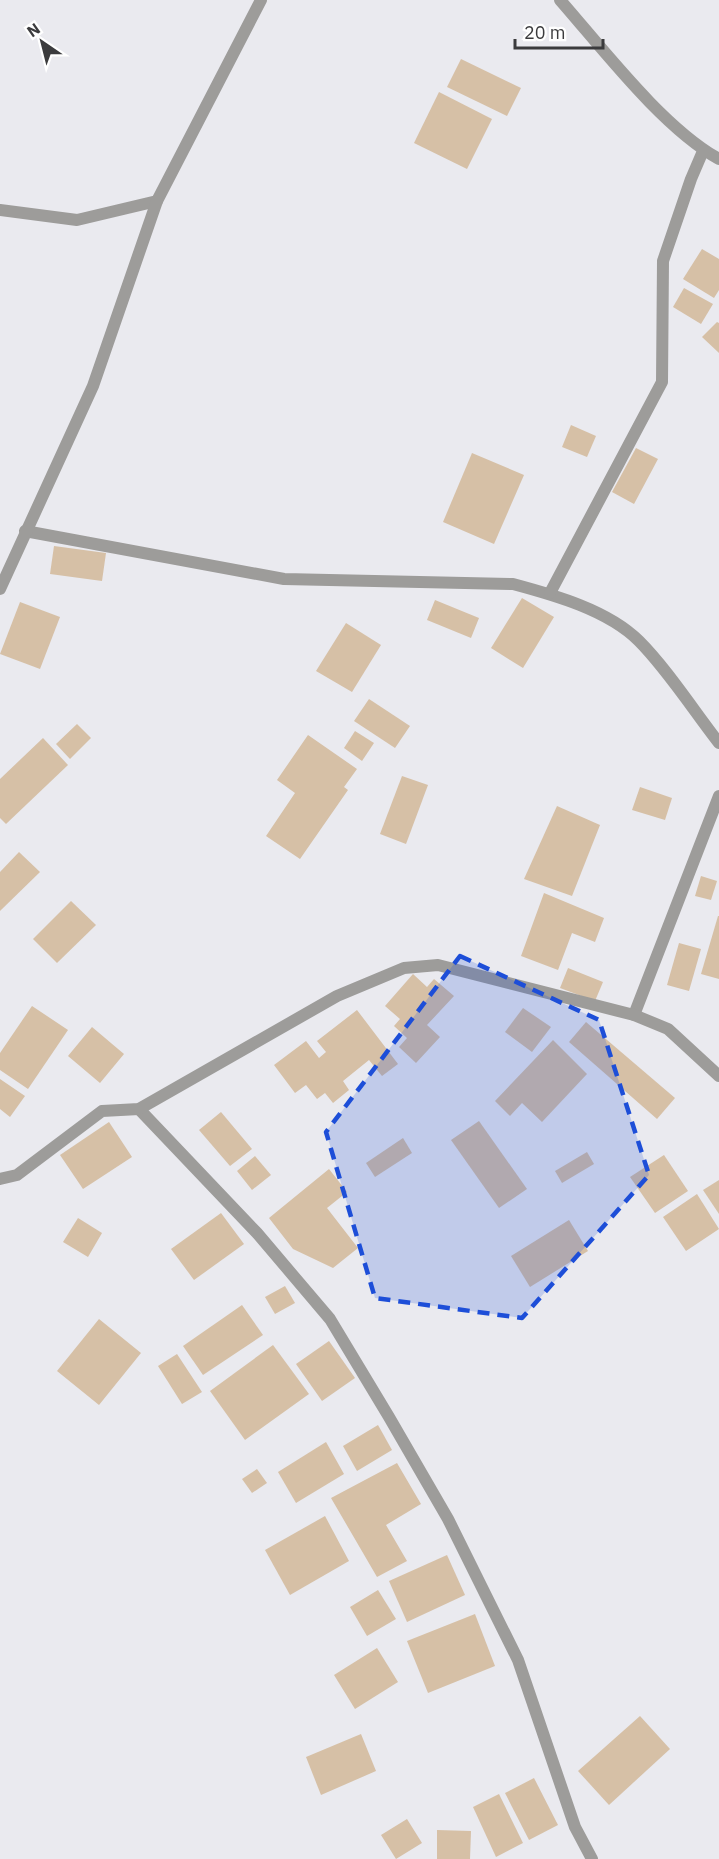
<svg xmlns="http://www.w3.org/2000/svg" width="719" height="1859" font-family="'IBM Plex Sans',sans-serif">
  <rect width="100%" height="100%" fill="#eaeaef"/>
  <g fill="#d6c0a6">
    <polygon points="461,59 521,88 507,116 447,87"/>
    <polygon points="439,92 492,119 467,169 414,143"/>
    <polygon points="702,249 719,259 719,290 714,298 683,279"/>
    <polygon points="684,288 713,304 701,324 673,307"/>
    <polygon points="717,322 719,323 719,353 702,337"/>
    <polygon points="571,425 596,436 587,457 562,447"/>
    <polygon points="636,448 658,459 634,504 612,492"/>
    <polygon points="472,453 524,475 494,544 443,522"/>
    <polygon points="54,546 106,553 102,581 50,574"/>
    <polygon points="522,598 554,617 523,668 491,648"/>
    <polygon points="435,600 479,618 471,638 427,620"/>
    <polygon points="20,602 60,617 40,669 0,654"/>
    <polygon points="346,623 381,645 352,692 316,671"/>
    <polygon points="369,699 410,726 395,748 354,721"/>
    <polygon points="77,724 91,738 70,759 56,744"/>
    <polygon points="355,731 374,743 362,761 344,748"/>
    <polygon points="308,735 357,769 344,787 348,790 300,859 266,836 295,793 277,780"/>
    <polygon points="43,738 68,765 6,824 0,818 0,779"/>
    <polygon points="402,776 428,785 406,844 380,834"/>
    <polygon points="640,787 672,798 665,820 632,810"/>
    <polygon points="557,806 600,825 572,896 524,879"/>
    <polygon points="19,852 40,872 0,911 0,872"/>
    <polygon points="701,876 717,881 711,900 695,896"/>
    <polygon points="544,893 604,918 595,942 572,933 558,970 521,956"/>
    <polygon points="71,901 96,925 57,963 33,939"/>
    <polygon points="718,916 719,916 719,979 701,974"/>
    <polygon points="679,943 701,949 689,991 667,985"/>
    <polygon points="568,968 603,982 595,1001 560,988"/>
    <polygon points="413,974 427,987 434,979 454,996 427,1025 440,1037 416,1063 399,1047 407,1038 394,1026 400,1019 385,1006"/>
    <polygon points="32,1006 68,1030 28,1089 0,1070 0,1053"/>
    <polygon points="523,1008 551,1027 532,1052 505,1032"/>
    <polygon points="357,1010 398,1064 382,1076 369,1060 343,1081 349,1090 333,1103 325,1093 317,1099 306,1085 295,1093 274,1065 306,1041 319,1058 326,1052 317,1041"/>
    <polygon points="586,1022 675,1098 657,1119 569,1042"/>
    <polygon points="92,1027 124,1054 100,1083 68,1056"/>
    <polygon points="553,1040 587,1074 542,1122 522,1103 510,1116 495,1101"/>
    <polygon points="0,1079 25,1096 10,1117 0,1109"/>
    <polygon points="221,1112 252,1149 230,1166 199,1130"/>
    <polygon points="479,1121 527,1189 499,1208 451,1140"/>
    <polygon points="109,1122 132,1157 83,1189 60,1155"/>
    <polygon points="403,1138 412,1153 375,1177 366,1163"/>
    <polygon points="587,1152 594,1164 562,1183 555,1171"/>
    <polygon points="664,1155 688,1191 655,1213 630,1177"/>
    <polygon points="255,1156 271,1175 252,1190 237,1171"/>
    <polygon points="329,1169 347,1192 327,1208 358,1248 333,1268 293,1249 269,1218"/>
    <polygon points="719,1180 719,1214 703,1190"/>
    <polygon points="697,1194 719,1229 686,1251 663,1217"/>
    <polygon points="221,1213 244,1244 194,1280 171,1249"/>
    <polygon points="78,1218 102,1233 88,1257 63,1242"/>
    <polygon points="569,1220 588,1251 530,1287 511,1256"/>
    <polygon points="285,1286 295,1303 275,1314 265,1297"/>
    <polygon points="242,1305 263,1335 203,1375 183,1346"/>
    <polygon points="99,1319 141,1353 99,1405 57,1371"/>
    <polygon points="329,1341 355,1378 322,1401 296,1364"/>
    <polygon points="273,1345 309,1394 245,1440 210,1391"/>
    <polygon points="177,1354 202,1392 182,1404 158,1366"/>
    <polygon points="378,1425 392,1450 357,1471 343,1446"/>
    <polygon points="326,1442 344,1474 296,1503 278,1472"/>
    <polygon points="397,1463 421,1504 386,1525 407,1561 377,1577 331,1498"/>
    <polygon points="257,1469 267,1483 252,1493 242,1479"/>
    <polygon points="325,1516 349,1561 290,1595 265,1550"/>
    <polygon points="447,1555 465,1595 407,1622 389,1581"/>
    <polygon points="378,1590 396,1619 367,1636 350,1607"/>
    <polygon points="475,1614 495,1666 428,1693 407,1641"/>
    <polygon points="377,1648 398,1682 355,1709 334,1675"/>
    <polygon points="640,1716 670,1749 609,1805 578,1771"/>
    <polygon points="361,1734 376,1771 321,1795 306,1757"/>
    <polygon points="534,1778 558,1825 529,1840 505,1793"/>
    <polygon points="499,1794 523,1843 496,1857 473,1807"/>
    <polygon points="407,1819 422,1843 396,1859 381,1835"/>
    <polygon points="437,1830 471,1831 470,1859 437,1859"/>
  </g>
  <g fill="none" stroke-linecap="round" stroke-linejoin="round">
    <g stroke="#9d9c9a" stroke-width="12">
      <path d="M560,0C603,49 663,128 719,159"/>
      <polyline points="0,210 77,220 157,201"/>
      <path d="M25,531L284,579L513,584C554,595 608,610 639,641C667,669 694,711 719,743"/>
      <polyline points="0,589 93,386 157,201 261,0"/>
      <polyline points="550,593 662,382 663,261 691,179 703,151"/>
      <polyline points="634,1015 719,796"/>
      <polyline points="139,1109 257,1233 330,1319 389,1417 448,1519 518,1660 575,1827 592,1859"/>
      <polyline points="0,1179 17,1175 102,1111 139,1109 337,996 404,968 438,965 634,1015 668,1029 719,1076"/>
    </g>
  </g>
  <path fill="#1d4ed8" fill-opacity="0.2" stroke="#1d4ed8" stroke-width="4.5" stroke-dasharray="12 8" stroke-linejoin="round" d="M460,956L599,1020L649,1175L522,1318L375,1298L326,1132Z"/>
  <g transform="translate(42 42) rotate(325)" stroke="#ffffff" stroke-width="4.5" paint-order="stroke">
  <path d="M0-4.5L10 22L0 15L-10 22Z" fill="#3b3b3d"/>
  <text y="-9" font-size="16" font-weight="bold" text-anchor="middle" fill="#3b3b3d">N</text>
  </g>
  <path d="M515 39v9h88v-9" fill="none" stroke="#3b3b3d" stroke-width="3"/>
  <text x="524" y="39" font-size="18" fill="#3b3b3d" stroke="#ffffff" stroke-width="4.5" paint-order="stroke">20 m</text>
</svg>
